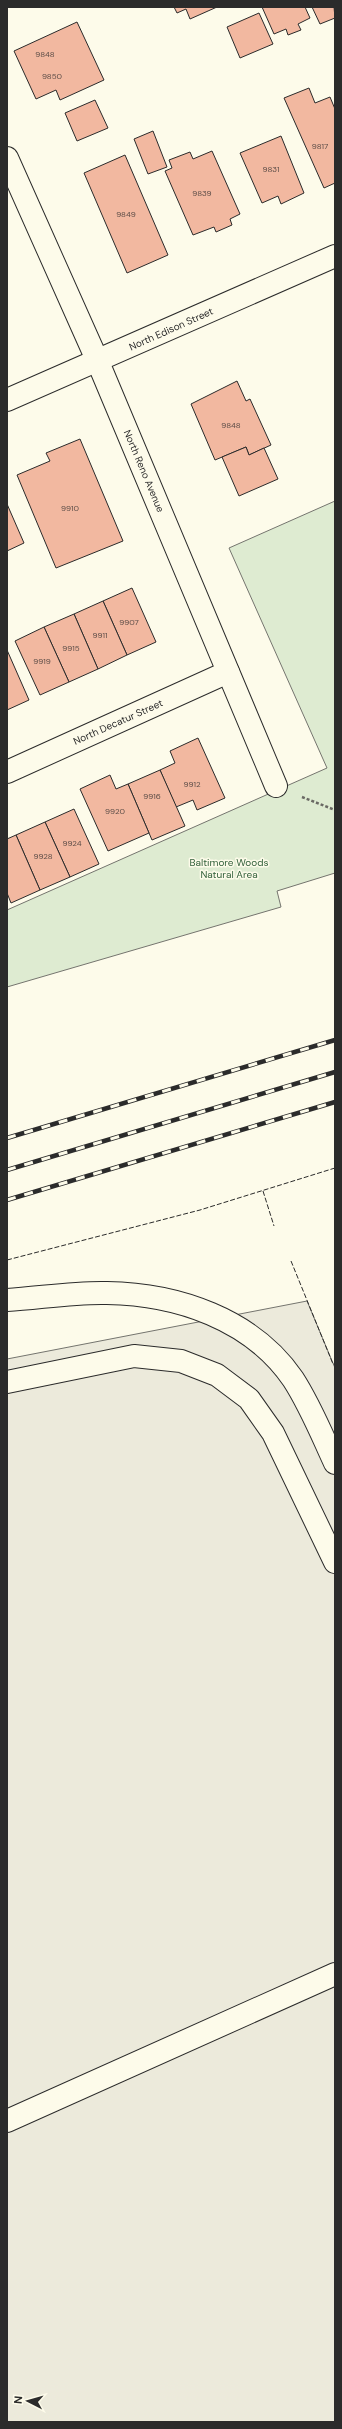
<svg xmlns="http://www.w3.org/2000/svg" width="342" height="2429" font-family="'DM Sans',sans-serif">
  <rect width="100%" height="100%" fill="#fdfbea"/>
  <polygon fill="#deebd1" stroke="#74746e" points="335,501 335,873 277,891 281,907 7,987 7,910 327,768 229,548"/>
  <polygon fill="#eceadb" stroke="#74746e" points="307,1301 335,1368 335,2422 7,2422 7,1359"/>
  <g fill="#f2b8a0" stroke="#2b2b2b">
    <polygon points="174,7 217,7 190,19 186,9 177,13"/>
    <polygon points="262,7 305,7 310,18 298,24 301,30 288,35 286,29 274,34"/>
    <polygon points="312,7 334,7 335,18 320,24"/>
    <polygon points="259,13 273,44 240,58 227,27"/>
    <polygon points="77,22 104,80 60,100 56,90 36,99 14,51"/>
    <polygon points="309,88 315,103 330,97 335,109 335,183 324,188 284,98"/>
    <polygon points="95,100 108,128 77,141 65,113"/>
    <polygon points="153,131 167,167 148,174 134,139"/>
    <polygon points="281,136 304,193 281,204 278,196 262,203 240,153"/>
    <polygon points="212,151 240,214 230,219 232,225 216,232 214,227 193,235 165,171 172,168 169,160 190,152 193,159"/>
    <polygon points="125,155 168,255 127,273 84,173"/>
    <polygon points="237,381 246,401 250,399 271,445 249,455 246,447 215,460 191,404"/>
    <polygon points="80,439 123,541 56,568 17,475 50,461 46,453"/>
    <polygon points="246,447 249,455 264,448 278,479 239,496 222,457"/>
    <polygon points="7,504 24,543 7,551"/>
    <polygon points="132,588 156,642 127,655 103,601"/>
    <polygon points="103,601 127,655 98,669 74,614"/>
    <polygon points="74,614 98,669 69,682 44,627"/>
    <polygon points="44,627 69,682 40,695 15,641"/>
    <polygon points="7,650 29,700 7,710"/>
    <polygon points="198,738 225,798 197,810 193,800 176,807 160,770 175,763 170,751"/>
    <polygon points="160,770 185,826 152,840 128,784"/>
    <polygon points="110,775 116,789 128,784 149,833 108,851 80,789"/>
    <polygon points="74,809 99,864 70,877 45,822"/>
    <polygon points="45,822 70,877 40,890 16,835"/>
    <polygon points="16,835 40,890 11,903 7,893 7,839"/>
  </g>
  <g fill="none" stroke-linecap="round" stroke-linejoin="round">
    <defs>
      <g id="minor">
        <polyline points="7,158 98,362 276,786"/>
        <polyline points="7,400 335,256"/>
        <polyline points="7,772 228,672"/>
        <path d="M7,1300C40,1298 74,1292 107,1293C177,1294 252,1319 293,1379C310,1405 322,1435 335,1463"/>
        <polyline points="7,1382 134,1356 181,1361 217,1375 249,1399 273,1433 335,1562"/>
        <polyline points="7,2121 335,1974"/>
      </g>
    </defs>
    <use href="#minor" stroke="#2b2b2b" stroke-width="24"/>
    <polyline stroke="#6a6964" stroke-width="2.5" stroke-dasharray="3 2" stroke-linecap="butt" points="302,797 335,810"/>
    <use href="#minor" stroke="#fdfbea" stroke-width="22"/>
    <defs>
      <g id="rail">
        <polyline points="7,1138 335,1040"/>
        <polyline points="7,1170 335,1072"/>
        <polyline points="7,1200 335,1102"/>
      </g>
    </defs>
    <use href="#rail" stroke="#2b2b2b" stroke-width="4.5"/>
    <use href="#rail" stroke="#fdfbea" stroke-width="3" stroke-dasharray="9" stroke-linecap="butt"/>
    <g stroke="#2b2b2b" stroke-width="1" stroke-dasharray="5 2" stroke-linecap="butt">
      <polyline points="263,1191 274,1226"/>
      <polyline points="7,1260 200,1210 335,1168"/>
      <polyline points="291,1261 333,1364 335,1363"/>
    </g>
  </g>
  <g text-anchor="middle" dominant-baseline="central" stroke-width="3" stroke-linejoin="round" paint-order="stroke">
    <g font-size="8" fill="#5d4e48">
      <text x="45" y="54">9848</text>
      <text x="52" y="76">9850</text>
      <text x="320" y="146">9817</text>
      <text x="271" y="169">9831</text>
      <text x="202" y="193">9839</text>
      <text x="126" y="214">9849</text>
      <text x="231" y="425">9848</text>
      <text x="70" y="508">9910</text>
      <text x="129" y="622">9907</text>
      <text x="100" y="635">9911</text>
      <text x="71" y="648">9915</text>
      <text x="42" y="661">9919</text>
      <text x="192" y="784">9912</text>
      <text x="152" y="796">9916</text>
      <text x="115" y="811">9920</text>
      <text x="72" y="843">9924</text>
      <text x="43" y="856">9928</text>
    </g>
    <g font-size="10" fill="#2b2b2b" stroke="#fdfbea">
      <text transform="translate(171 329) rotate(-24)">North Edison Street</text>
      <text transform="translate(144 471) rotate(67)">North Reno Avenue</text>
      <text transform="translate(118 722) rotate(-24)">North Decatur Street</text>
    </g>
    <g font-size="10" fill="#34623c" stroke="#fdfbea">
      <text x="229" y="862">Baltimore Woods<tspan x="229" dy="12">Natural Area</tspan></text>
    </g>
  </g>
  <rect width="342" height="2429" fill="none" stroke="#2b2b2b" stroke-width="16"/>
  <g transform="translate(28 2401) rotate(276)" stroke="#fdfbea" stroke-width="3" paint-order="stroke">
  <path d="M0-3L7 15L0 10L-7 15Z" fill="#2b2b2b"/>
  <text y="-6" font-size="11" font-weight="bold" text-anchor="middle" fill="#2b2b2b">N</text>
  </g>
</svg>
